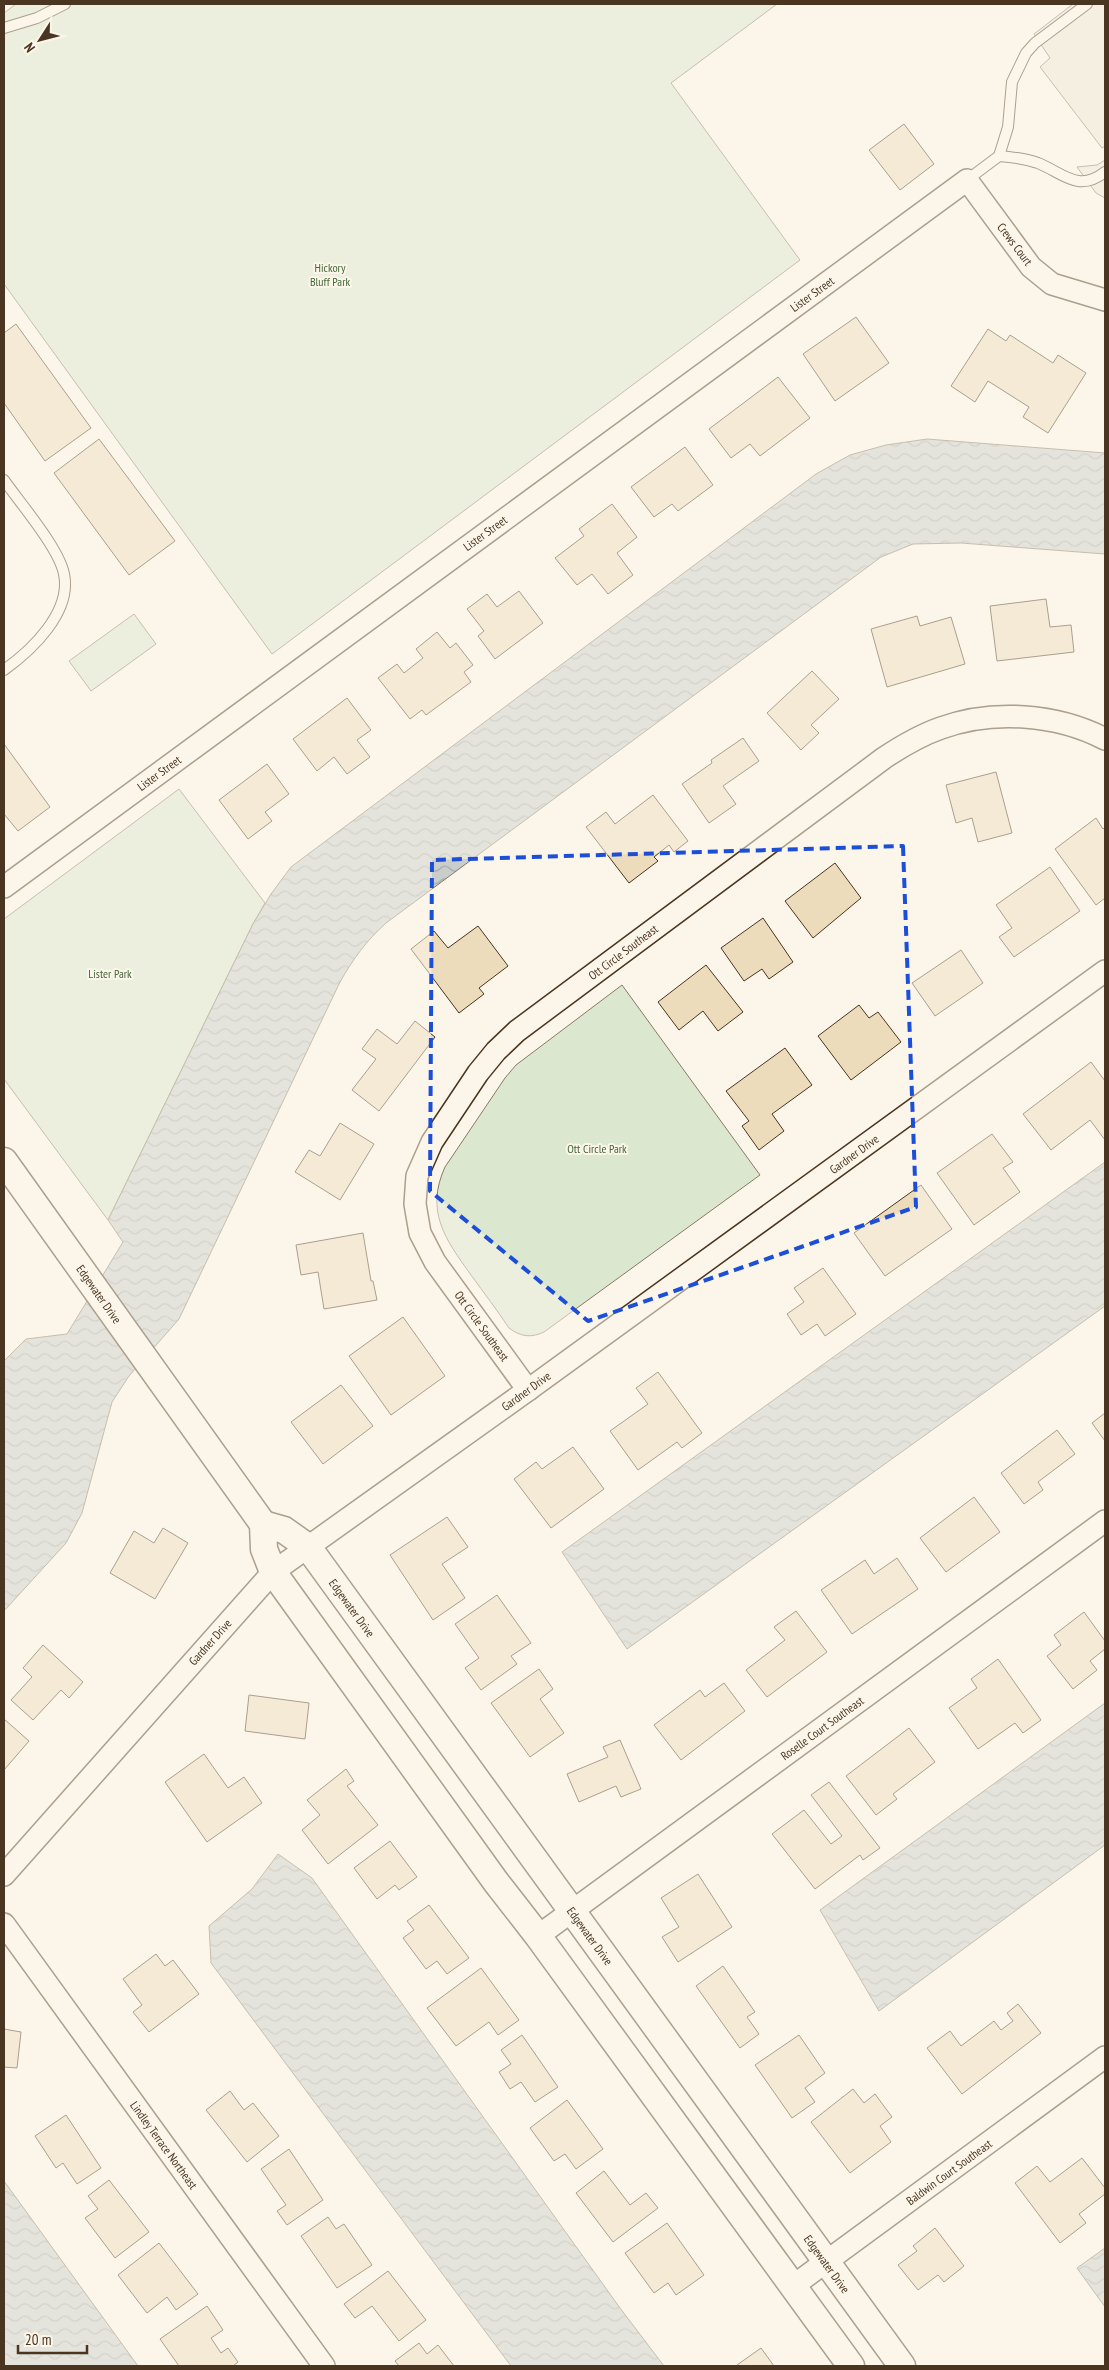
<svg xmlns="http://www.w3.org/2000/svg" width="1109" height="2370" font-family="'PT Sans Narrow',sans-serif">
  <defs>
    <pattern id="water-waves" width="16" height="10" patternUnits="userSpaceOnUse" patternTransform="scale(1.25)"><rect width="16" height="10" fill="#c9cecd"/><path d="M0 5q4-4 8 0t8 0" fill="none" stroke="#a5a8a6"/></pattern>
  </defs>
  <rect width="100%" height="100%" fill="#fbf6e9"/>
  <g fill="#dce7d0" stroke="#887966">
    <polygon points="16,4 777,4 671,83 800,260 272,654 4,284 4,13"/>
    <polygon points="134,614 156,644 91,691 69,661"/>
    <polygon points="179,789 265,903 253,924 108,1220 4,1079 4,919"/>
    <path d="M622,985L760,1175L544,1332C531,1338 521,1337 509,1328C497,1310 484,1293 471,1275C445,1239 425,1211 445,1167L505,1078L516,1065Z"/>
  </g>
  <g fill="#ede7d9" stroke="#887966">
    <polygon points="1073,4 1105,4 1105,146 1102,148 1040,67 1050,58 1034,34"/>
    <polygon points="1105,160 1105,198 1096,193 1077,167 1097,165"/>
  </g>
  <g fill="url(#water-waves)" stroke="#887966">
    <path d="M927,439L1105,453V554L961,543L913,544L881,557L386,923C367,940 353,959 340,982L179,1319L129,1376L112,1402L82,1513L66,1543L4,1611V1361L26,1339L67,1334L123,1242L108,1220L253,924L271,894L291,867L816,474L850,455L886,445Z"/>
    <polygon points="1105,1162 1105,1306 627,1649 562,1552"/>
    <polygon points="1105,1703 1105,1845 879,2011 820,1910"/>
    <polygon points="278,1854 312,1878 620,2308 664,2366 511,2366 211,1963 209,1926 252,1889"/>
    <polygon points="4,2181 138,2366 4,2366"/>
    <polygon points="1105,2248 1105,2307 1077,2268"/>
  </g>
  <g fill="#ecdcbc" stroke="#4a3520">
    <polygon points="904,124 934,164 900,190 869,150"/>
    <polygon points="856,317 889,363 835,401 803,354"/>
    <polygon points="16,324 91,428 45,461 4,403 4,333"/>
    <polygon points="988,329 1006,341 1010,335 1053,363 1058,355 1086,373 1048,433 1023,417 1029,407 988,381 975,402 951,386"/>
    <polygon points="778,377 810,418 760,456 750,444 731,458 709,429"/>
    <polygon points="99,439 175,541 129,575 54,473"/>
    <polygon points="685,447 713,485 678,511 672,504 654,517 631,487"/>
    <polygon points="612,504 637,537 617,553 633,575 608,594 592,574 577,585 555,558 584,536 579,529"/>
    <polygon points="519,591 543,623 495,659 478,636 484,631 467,609 487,594 497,607"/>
    <polygon points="1046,599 1050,627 1071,625 1074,652 997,661 990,606"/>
    <polygon points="917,616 920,626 951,617 965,664 887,687 871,629"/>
    <polygon points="437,632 450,648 456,643 473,665 464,672 471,682 426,715 422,710 410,719 378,678 397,664 404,673 423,658 416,649"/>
    <polygon points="812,671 839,699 811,725 819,733 801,750 767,713"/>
    <polygon points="347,698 371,730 357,740 370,757 347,774 334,757 317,771 293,739"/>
    <polygon points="743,738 759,761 723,786 736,804 709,823 682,784 712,763 711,760"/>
    <polygon points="4,744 50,807 18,831 4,814"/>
    <polygon points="267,764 289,794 265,812 272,821 248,839 219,800"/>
    <polygon points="996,772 1012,833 978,842 972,818 956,823 946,785"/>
    <polygon points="653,795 688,841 674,852 669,845 654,857 658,861 629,883 586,827 606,812 615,824"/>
    <polygon points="1096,818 1103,829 1105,827 1105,898 1096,905 1055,849"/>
    <polygon points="835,863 861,898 813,938 785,901"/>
    <polygon points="1050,867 1080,911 1014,957 999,937 1012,928 996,905"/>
    <polygon points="763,918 793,962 769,979 762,969 744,981 721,948"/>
    <polygon points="478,926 508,966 479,988 484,994 459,1013 411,949 434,931 448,948"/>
    <polygon points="961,950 983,983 935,1016 912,983"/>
    <polygon points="706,965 743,1012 718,1031 703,1011 679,1030 658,1002"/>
    <polygon points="859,1005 869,1018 878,1012 901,1042 851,1080 818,1036"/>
    <polygon points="415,1021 435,1037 379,1111 352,1090 376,1059 362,1049 377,1029 397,1044"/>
    <polygon points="785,1048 812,1085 772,1114 784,1131 759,1150 742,1126 749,1121 726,1091"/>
    <polygon points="1091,1062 1105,1081 1105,1140 1090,1120 1051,1150 1023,1114"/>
    <polygon points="340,1123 374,1144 340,1200 295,1172 309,1150 320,1156"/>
    <polygon points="992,1134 1013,1162 1003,1168 1020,1192 974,1225 937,1173"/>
    <polygon points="921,1185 952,1229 885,1276 854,1233"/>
    <polygon points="363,1233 371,1281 373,1281 377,1300 324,1309 318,1272 301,1275 296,1245"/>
    <polygon points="823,1268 856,1314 825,1336 817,1324 801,1335 787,1314 804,1302 794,1288"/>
    <polygon points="403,1317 445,1376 391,1415 349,1356"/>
    <polygon points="658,1372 702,1433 682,1448 677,1442 638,1470 610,1431 648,1404 636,1388"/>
    <polygon points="341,1385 373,1426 323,1464 291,1422"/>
    <polygon points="1105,1413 1105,1441 1092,1423"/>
    <polygon points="1057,1430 1075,1454 1038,1482 1043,1490 1024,1504 1001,1473"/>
    <polygon points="573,1447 604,1489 551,1528 514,1479 536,1462 542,1469"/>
    <polygon points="974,1497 1000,1532 946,1572 920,1538"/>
    <polygon points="447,1517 468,1547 442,1564 465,1598 433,1620 390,1555"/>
    <polygon points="163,1528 188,1543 155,1599 110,1573 134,1531 154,1543"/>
    <polygon points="897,1558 918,1589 852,1634 821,1590 865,1560 874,1574"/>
    <polygon points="497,1595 531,1643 511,1656 517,1664 481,1690 465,1668 479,1658 455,1624"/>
    <polygon points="796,1611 827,1652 767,1697 746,1670 785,1640 774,1627"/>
    <polygon points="1084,1612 1105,1641 1105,1649 1090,1661 1097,1670 1073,1689 1047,1656 1061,1645 1054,1635"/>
    <polygon points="43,1645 83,1682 69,1698 61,1690 33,1720 11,1700 32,1677 23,1668"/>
    <polygon points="998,1659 1041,1720 1023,1733 1015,1723 978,1749 949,1708 977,1688 971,1679"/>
    <polygon points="539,1669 553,1689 540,1699 564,1733 530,1757 491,1703"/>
    <polygon points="724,1683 745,1711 681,1760 654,1725 700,1690 705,1697"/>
    <polygon points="249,1695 309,1703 305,1739 245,1731"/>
    <polygon points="4,1719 29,1741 4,1770"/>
    <polygon points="909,1728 935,1762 893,1794 897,1799 876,1815 846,1776"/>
    <polygon points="620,1740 641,1789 621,1797 616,1786 579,1802 567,1774 608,1757 603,1747"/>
    <polygon points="204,1754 228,1788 244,1777 262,1803 207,1842 165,1782"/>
    <polygon points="346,1769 354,1781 347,1786 378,1825 328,1864 302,1830 320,1815 307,1800"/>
    <polygon points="829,1782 880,1848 863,1860 860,1855 815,1889 772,1834 804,1810 831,1844 842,1836 811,1795"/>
    <polygon points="390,1841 417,1877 399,1890 395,1885 377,1899 354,1868"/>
    <polygon points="698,1874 732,1927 678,1962 662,1937 679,1927 661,1898"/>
    <polygon points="429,1905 469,1958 447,1974 437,1961 426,1969 403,1938 414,1930 407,1921"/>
    <polygon points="156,1954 165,1966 173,1960 199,1994 149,2032 133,2012 142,2005 123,1979"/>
    <polygon points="723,1966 755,2012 747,2017 759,2034 740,2048 696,1986"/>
    <polygon points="481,1968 519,2020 498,2035 489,2022 456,2046 427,2008"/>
    <polygon points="1018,2004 1041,2033 962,2094 927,2048 950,2031 961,2046 994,2021 1001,2030 1013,2021 1007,2013"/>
    <polygon points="4,2029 21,2032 17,2068 4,2067"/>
    <polygon points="522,2035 558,2087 535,2102 521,2082 510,2089 499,2072 511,2064 501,2050"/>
    <polygon points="799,2035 825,2073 805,2088 815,2102 792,2118 755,2065"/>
    <polygon points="853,2089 864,2103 875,2094 892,2117 880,2126 891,2142 850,2173 811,2122"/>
    <polygon points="230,2091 244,2110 253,2103 279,2136 247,2162 206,2110"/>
    <polygon points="567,2100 603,2149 576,2169 565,2154 554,2161 530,2128"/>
    <polygon points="66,2115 101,2168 77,2184 63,2163 56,2168 35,2136"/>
    <polygon points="289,2149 323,2200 287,2225 277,2211 286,2205 261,2169"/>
    <polygon points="1082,2158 1105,2188 1105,2194 1079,2214 1086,2223 1060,2243 1015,2183 1037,2166 1050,2182"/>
    <polygon points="604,2171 630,2205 646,2193 658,2208 613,2242 576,2193"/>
    <polygon points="109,2180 149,2232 115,2258 85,2218 98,2209 88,2196"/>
    <polygon points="328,2217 336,2229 344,2224 372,2265 337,2288 301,2236"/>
    <polygon points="667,2223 704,2275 676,2295 668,2283 654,2293 625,2253"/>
    <polygon points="935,2228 964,2266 944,2282 938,2275 918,2290 898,2265 917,2251 913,2246"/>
    <polygon points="159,2243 198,2294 176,2310 167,2297 147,2313 118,2275"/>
    <polygon points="388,2271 426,2320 399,2341 372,2306 355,2318 344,2304"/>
    <polygon points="207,2306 223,2330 211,2338 221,2353 228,2348 238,2362 233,2366 179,2366 160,2339"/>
    <polygon points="419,2343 427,2354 438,2345 454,2366 399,2366 395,2361"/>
    <polygon points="761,2348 774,2366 737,2366 737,2365"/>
  </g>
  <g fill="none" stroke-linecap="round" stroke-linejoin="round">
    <defs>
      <g id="service">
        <polyline points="4,28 37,18 65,4"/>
        <path d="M999,156C1012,157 1026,159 1038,163C1063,173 1078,193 1105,172"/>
        <polyline points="967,180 999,156 1008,127 1012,82 1026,53 1035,43 1087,4"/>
        <path d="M4,480C20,503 59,548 64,574C72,612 32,650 4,670"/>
      </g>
      <g id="minor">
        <polyline points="4,887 967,180 1031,267 1052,284 1105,300"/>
        <path d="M528,1390L435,1262L420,1233L415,1204L417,1176L432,1142L478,1073L496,1051L517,1031L884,758C902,746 921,735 941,728C993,709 1057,714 1105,739"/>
        <polyline points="4,1875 273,1572 528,1390 1105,971"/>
        <polyline points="4,1924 324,2366"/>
        <polyline points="538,1936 1105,1521"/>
        <polyline points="793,2286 1105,2057"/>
      </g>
      <g id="tertiary">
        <polyline points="4,1161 263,1524 264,1549 273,1572 496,1882 538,1936 851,2366"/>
        <polyline points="263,1524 284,1530 308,1547 902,2366"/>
      </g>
    </defs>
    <use href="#service" stroke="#4a3520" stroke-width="12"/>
    <use href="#minor" stroke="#4a3520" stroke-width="24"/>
    <use href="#tertiary" stroke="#4a3520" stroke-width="29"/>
    <use href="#service" stroke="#fbf6e9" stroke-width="10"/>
    <use href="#minor" stroke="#fbf6e9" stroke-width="21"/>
    <use href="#tertiary" stroke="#fbf6e9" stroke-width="26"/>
  </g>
  <path d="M0 0H1109V2370H0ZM903,846L916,1207L588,1321L430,1191L432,860Z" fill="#fbf6e9" fill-opacity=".55" fill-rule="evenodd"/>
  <path fill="none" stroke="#1d4ed8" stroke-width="4" stroke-dasharray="10 6" stroke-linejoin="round" d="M903,846L916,1207L588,1321L430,1191L432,860Z"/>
  <g text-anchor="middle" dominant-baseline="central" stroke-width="4" stroke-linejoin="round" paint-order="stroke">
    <g font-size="12" fill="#4a3520" stroke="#fbf6e9">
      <text transform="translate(1015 244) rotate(53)">Crews Court</text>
      <text transform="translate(812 294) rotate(-36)">Lister Street</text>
      <text transform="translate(485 533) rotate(-36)">Lister Street</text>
      <text transform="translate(159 773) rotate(-36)">Lister Street</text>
      <text transform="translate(623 952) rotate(-37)">Ott Circle Southeast</text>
      <text transform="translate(854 1154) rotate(-36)">Gardner Drive</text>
      <text transform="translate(99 1294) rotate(55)">Edgewater Drive</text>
      <text transform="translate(482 1326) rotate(54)">Ott Circle Southeast</text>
      <text transform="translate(526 1391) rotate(-36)">Gardner Drive</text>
      <text transform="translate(352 1608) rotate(54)">Edgewater Drive</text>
      <text transform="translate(210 1642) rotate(-48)">Gardner Drive</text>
      <text transform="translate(822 1728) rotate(-36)">Roselle Court Southeast</text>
      <text transform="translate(590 1936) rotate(54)">Edgewater Drive</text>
      <text transform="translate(164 2145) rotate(54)">Lindley Terrace Northeast</text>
      <text transform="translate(949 2172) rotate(-36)">Baldwin Court Southeast</text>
      <text transform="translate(827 2264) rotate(54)">Edgewater Drive</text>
    </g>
    <g font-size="12" fill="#436837" stroke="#fbf6e9">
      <text x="330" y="267">Hickory<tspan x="330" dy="14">Bluff Park</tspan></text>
      <text x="110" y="973">Lister Park</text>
      <text x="597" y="1148">Ott Circle Park</text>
    </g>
  </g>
  <rect width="1109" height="2370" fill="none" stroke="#4a3520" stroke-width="10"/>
  <g transform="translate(40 40) rotate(234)" stroke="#fbf6e9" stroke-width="4" paint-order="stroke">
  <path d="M0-4L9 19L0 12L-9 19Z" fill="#4a3520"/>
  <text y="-8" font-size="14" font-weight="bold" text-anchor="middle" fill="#4a3520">N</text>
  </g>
  <path d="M18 2345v8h69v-8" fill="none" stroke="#4a3520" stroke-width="2.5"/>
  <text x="25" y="2345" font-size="15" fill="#4a3520" stroke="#fbf6e9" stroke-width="4" paint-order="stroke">20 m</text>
</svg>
